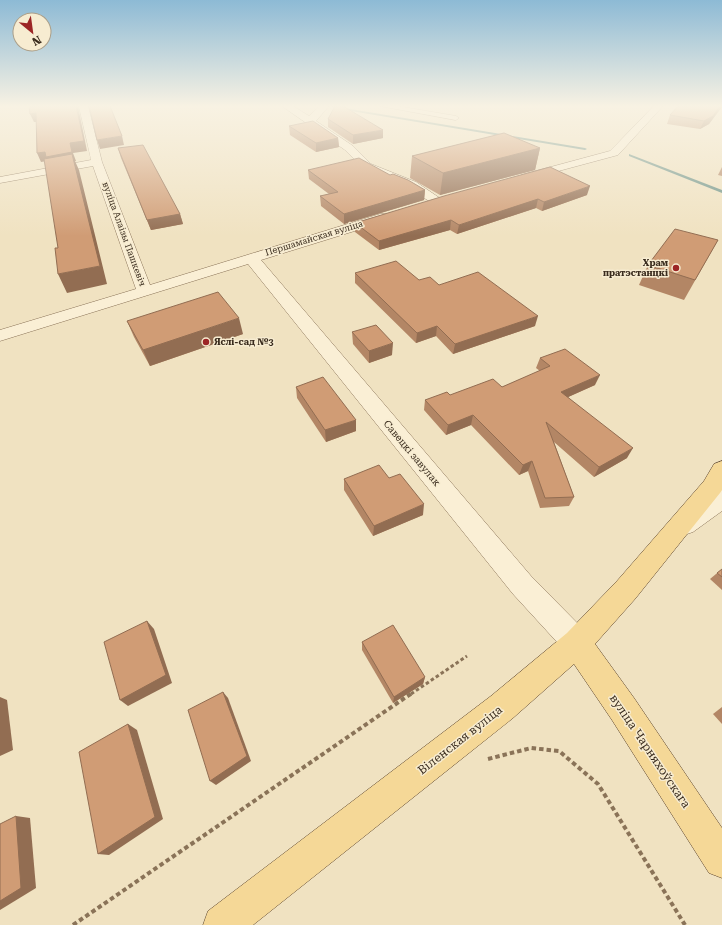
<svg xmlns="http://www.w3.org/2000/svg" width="722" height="925" font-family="'Roboto Serif',serif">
  <rect width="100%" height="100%" fill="#f0e2c1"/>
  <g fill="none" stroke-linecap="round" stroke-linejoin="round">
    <g fill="#6b9187" fill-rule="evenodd">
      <polygon points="332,106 585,148 587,149 585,150 333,108"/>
      <polygon points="629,154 722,190 722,193 629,156"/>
    </g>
    <defs>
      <polygon id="service" points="380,106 397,106 456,116 459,118 456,120"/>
      <g id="minor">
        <polygon points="79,106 88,106 102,162 150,285 380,214 390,214 392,217 390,220 261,260 531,576 587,633 591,643 587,653 577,657 567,653 513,594 248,264 0,341 0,330 136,289 93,166 0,183 0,177 91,160"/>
        <polygon points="282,106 293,106 309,116 320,106 329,106 316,121 353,146 371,164 416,182 444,201 442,204 434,204 408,188 363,168 345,150"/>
        <polygon points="654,106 663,106 618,155 525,180 521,179 519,177 521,175 610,151"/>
        <path d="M722,489V511L693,532L684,535L675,532L672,525C678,512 708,493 722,489Z"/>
      </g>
      <polygon id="primary" points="722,461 722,490 720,493 635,599 595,644 634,698 722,828 722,878 709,873 612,720 574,664 513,718 253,925 203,925 208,911 491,696 567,633 617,581 704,481 714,464"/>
    </defs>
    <use href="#service" stroke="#8a7358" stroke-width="1"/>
    <use href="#minor" stroke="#8a7358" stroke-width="1"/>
    <use href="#primary" stroke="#58412c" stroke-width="1"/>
    <polyline stroke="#8a7358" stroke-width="3" stroke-dasharray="3.5 2.5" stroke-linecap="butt" points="411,694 467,656"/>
    <g stroke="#8a7358" stroke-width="4" stroke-dasharray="4.5 3" stroke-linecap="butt">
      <polyline points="488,759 531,748 559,751 598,784 685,925"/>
      <polyline points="73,925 412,693"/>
    </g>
    <use href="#service" fill="#faefd5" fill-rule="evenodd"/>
    <use href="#minor" fill="#faefd5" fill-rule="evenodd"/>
    <use href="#primary" fill="#f5d897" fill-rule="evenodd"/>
  </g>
  <g fill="#b38665">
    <polygon points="722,106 709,124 700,129 667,124 670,115"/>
    <polygon points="328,119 383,138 353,144 328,127"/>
    <polygon points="289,126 338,138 339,147 316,152 290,135"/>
    <polygon points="118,148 180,214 183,224 151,230 121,158"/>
    <polygon points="540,148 535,170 440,195 410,178 412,156"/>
    <polygon points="722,167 722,176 718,175"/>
    <polygon points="308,170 390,175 425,190 424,200 344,224 321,206 320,196 329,194 309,179"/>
    <polygon points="587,195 542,211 536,208 457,234 450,230 379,250 355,232 355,223 444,196"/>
    <polygon points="718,240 684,300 639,285 648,265"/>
    <polygon points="355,273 419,280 439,285 535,326 453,354 436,336 416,343 355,283"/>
    <polygon points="127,321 243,334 150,366 134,337"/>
    <polygon points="352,332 392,355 369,363 353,344"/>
    <polygon points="540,358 595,385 568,397 627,458 594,477 554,442 574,497 569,506 540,508 528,471 519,475 471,425 446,435 424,410 425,400 502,387 540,371 536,368"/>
    <polygon points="296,387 356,431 326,442 297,398"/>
    <polygon points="344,479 423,515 373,536 344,490"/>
    <polygon points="722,569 722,590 710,579"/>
    <polygon points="362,642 425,677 423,684 393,703 362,650"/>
    <polygon points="722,707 722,724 713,714"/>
  </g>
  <g fill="#926d52">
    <polygon points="76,106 78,106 87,151 73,153 76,161 75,161 79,170 107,284 67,293 58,274 100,266 47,161 41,162 37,153 70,143"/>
    <polygon points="720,106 722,107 709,124 700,129 704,121"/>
    <polygon points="36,113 40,122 34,122 30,114"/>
    <polygon points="383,130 383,138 353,144 353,135"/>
    <polygon points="122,136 124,145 100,149 97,140"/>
    <polygon points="338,138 339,147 316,152 316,143"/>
    <polygon points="540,148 535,170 440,195 443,173"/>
    <polygon points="590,186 587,195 542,211 544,202"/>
    <polygon points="425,190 424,200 344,224 344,214"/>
    <polygon points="538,199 536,208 457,234 459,225"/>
    <polygon points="180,214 183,224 151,230 147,220"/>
    <polygon points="451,220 450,230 379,250 379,241"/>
    <polygon points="538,316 535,326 453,354 455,344"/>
    <polygon points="239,318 243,334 150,366 143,350"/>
    <polygon points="437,326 436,336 416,343 417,333"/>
    <polygon points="393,343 392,355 369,363 369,351"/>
    <polygon points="600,375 595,385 557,402 561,392"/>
    <polygon points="473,415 471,425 446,435 448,425"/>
    <polygon points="356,420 356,431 326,442 325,430"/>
    <polygon points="633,448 627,458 594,477 599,467"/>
    <polygon points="532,461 528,471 519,475 523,465"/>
    <polygon points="424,504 423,515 373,536 374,526"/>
    <polygon points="147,621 154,629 172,683 128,706 120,700"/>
    <polygon points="425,677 423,684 393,703 394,697"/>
    <polygon points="223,692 228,698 251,761 216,785 210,781"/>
    <polygon points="0,697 7,700 13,750 0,756"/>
    <polygon points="128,724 137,730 163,819 109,855 98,854"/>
    <polygon points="16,816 30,818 36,888 0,910 0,901"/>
  </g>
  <g fill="#d09c75" stroke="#926d52">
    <polygon points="29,106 76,106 84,141 70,143 72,152 46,157 45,152 37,153 36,113 30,114"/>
    <polygon points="89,106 110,106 122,136 97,140"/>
    <polygon points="335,106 343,106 383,130 353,135 328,119"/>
    <polygon points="678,106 720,106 713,116 704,121 670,115"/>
    <polygon points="313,121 338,138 316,143 289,126"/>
    <polygon points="504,133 540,148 443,173 412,156"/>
    <polygon points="143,145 180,214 147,220 118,148"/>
    <polygon points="72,154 100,266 58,274 55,248 58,248 44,159"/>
    <polygon points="359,158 390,175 393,174 408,180 425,190 344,214 320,196 338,192 308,170"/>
    <polygon points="550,167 590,186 544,202 538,199 459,225 451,220 379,241 355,223 444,196"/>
    <polygon points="675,229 718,240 695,280 648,265"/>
    <polygon points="396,261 419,280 430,277 439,285 478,272 538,316 455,344 437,326 417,333 355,273"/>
    <polygon points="218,292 239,318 143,350 127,321"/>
    <polygon points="376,325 393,343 369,351 352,332"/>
    <polygon points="565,349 600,375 561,392 633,448 599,467 546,422 574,497 545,498 532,461 523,465 473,415 448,425 425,400 447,392 450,395 493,379 502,387 550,366 540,358"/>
    <polygon points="323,377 356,420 325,430 296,387"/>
    <polygon points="379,465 389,478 400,474 424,504 374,526 344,479"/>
    <polygon points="722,569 722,577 717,573"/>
    <polygon points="147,621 166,675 120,700 104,642"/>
    <polygon points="393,625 425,677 394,697 362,642"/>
    <polygon points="223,692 247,756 210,781 188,710"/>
    <polygon points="128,724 155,817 98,854 79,752"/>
    <polygon points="16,816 21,888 0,901 0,824"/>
  </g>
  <linearGradient id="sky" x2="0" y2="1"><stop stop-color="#8dbad5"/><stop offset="0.45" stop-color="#f8f2e3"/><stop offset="1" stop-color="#f8f2e3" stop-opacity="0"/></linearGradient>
  <rect width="722" height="236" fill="url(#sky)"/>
  <g fill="#9c2525" stroke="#f7ecd1" stroke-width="1.5">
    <circle cx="676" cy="268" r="4"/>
    <circle cx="206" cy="342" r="4"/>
  </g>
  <g text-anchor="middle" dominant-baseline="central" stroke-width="3" stroke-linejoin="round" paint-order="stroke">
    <g font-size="9" fill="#392b1d" stroke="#f7ecd1">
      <text transform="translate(124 234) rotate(70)">вуліца Алаізы Пашкевіч</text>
      <text transform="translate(314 238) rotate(-17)">Першамайская вуліца</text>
    </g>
    <g font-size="9" font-weight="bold" fill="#392b1d" stroke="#f7ecd1" text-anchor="end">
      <text x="668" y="263">Храм<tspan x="668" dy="10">пратэстанцкі</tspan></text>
      <text x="214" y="342" text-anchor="start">Яслі-сад №3</text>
    </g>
    <g font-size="10" fill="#392b1d" stroke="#f7ecd1">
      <text transform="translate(412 453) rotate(50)">Савецкі завулак</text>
    </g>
    <g font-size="12" fill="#392b1d" stroke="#f7ecd1">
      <text transform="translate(460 740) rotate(-38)">Віленская вуліца</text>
      <text transform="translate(650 751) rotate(56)">вуліца Чарняхоўскага</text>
    </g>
  </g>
  <g transform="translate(32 32) rotate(151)"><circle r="19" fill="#f7ecd1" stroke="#ab9f89"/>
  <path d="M0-3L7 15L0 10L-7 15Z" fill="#9c2525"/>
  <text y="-6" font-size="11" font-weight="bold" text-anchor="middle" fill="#392b1d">N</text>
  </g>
</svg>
